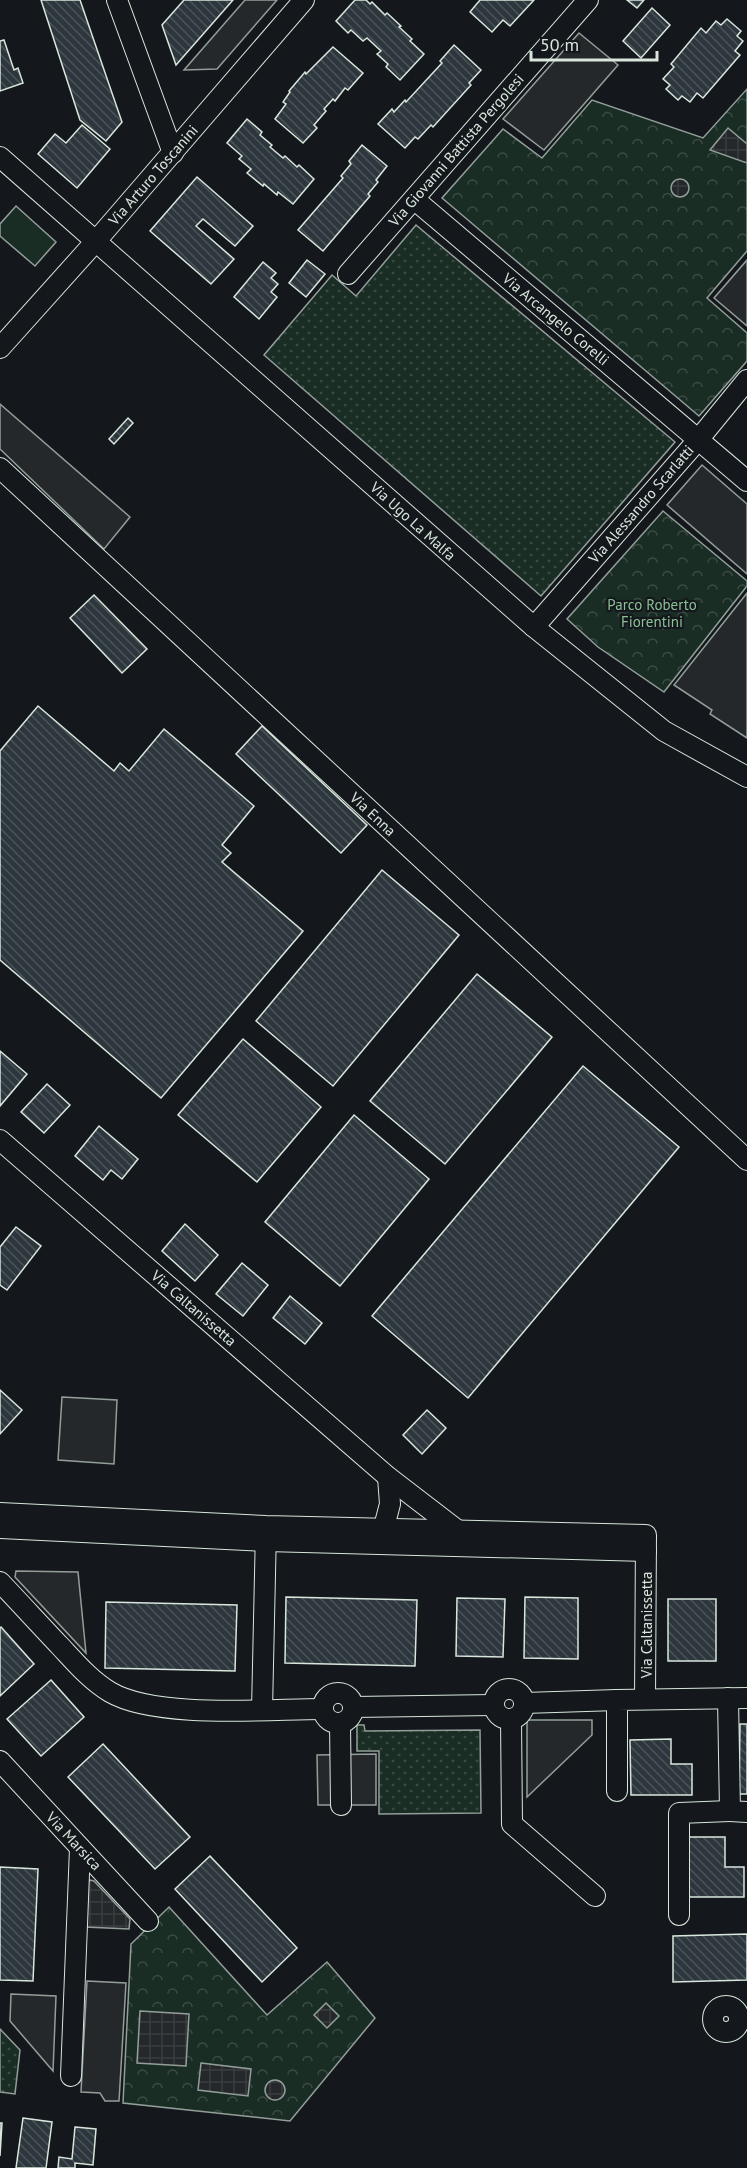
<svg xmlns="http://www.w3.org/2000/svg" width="747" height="2168" font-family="'PT Sans',sans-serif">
  <defs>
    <pattern id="grass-dots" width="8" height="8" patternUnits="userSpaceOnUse" patternTransform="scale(1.5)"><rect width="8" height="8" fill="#1a2d24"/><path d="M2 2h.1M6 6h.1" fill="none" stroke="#3b4b43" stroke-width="1.8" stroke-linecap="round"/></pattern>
    <pattern id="park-crowns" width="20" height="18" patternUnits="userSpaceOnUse" patternTransform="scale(1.5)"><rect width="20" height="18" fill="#1a2d24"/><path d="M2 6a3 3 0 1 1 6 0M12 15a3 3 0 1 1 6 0" fill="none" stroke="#3b4b43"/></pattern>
    <pattern id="plaza-grid" width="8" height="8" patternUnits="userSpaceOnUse" patternTransform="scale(1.5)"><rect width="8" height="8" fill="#24282b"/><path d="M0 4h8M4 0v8" fill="none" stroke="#393d3f"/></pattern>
    <pattern id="building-back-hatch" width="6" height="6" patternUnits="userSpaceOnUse" patternTransform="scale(1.5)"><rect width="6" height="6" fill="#2c363c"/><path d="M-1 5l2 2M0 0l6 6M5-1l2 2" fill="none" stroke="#4a5358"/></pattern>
  </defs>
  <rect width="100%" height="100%" fill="#14181c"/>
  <g fill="url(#grass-dots)" stroke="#939e99" stroke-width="1.5">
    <polygon points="416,225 675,442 541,596 264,355 332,275 356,296"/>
    <polygon points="357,1725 364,1725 365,1731 480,1730 481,1813 379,1814 379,1751 357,1751"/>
    <polygon points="0,2029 20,2050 15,2094 0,2092"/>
  </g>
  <g fill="url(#park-crowns)" stroke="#939e99" stroke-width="1.5">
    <polygon points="747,89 747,251 707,298 747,333 747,361 699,416 442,198 503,129 542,158 592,100 703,138"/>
    <polygon points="663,511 747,581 747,586 664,692 598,647 567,619"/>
    <polygon points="169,1907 267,2015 327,1962 375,2018 290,2121 123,2103 131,1944"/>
  </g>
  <polygon fill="#1a2d24" stroke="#939e99" stroke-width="1.5" points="16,206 56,242 35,266 0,236 0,224"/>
  <g fill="#24282b" stroke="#939e99" stroke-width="1.5">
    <polygon points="245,0 277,0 217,69 184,70"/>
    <polygon points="579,33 618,65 544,150 503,119"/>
    <polygon points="747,260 747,326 714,298"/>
    <polygon points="0,404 130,517 104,549 0,449"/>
    <polygon points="702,465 747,504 747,574 667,505"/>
    <polygon points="747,593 747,738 710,714 712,710 674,685"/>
    <polygon points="62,1397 117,1400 114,1464 58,1460"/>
    <polygon points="16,1571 78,1572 86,1653 15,1577"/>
    <polygon points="527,1720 592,1720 592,1735 527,1797"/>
    <polygon points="376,1754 376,1805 318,1805 317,1755"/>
    <polygon points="87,1981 126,1983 119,2101 105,2101 100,2093 81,2092"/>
    <polygon points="11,1994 56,1996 53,2071 10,2021"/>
  </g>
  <g fill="url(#plaza-grid)" stroke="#939e99" stroke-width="1.5">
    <polygon points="728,128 747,144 747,163 710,150"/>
    <circle cx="680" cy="188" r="9"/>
    <polygon points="90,1880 94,1881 130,1919 129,1929 85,1927 88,1882"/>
    <polygon points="326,2003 339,2016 327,2028 314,2015"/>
    <polygon points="140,2011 189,2014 186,2066 137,2063"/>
    <polygon points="201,2063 251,2069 248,2096 198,2090"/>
    <circle cx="275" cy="2090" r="10"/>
  </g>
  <g fill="url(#building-back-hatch)" stroke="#d8e6dc" stroke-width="1.5">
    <polygon points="41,0 80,0 122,122 106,141 80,120"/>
    <polygon points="184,0 233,0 176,65 162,25"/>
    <polygon points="355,0 366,0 370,4 372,2 385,15 387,13 401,26 399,27 412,39 410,41 424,54 400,80 386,67 388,64 377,54 381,51 367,38 363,41 351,30 348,33 336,21"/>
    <polygon points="480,0 534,0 510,26 503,20 492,32 470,12"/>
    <polygon points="627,0 644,0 637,8"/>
    <polygon points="652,8 670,25 641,58 623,41"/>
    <polygon points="727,19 741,31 737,36 743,41 735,51 740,55 703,98 697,93 690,102 682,96 678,100 666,89 670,85 663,79 674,67 671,64 701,28 706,33 716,21 721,25"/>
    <polygon points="4,40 14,70 18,68 23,83 0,91 0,41"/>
    <polygon points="454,45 481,70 469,83 471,85 433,127 431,125 418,139 415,137 405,148 378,124 392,109 394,112 405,100 406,102 442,63 440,61"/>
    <polygon points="333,47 363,73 348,90 345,88 335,101 333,99 324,109 326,111 314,125 317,128 303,143 275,119 286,104 283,102 290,92 289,91 305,72 306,74"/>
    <polygon points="247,119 262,132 260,135 272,145 270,147 283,158 285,156 297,167 299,165 314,179 293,204 278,192 277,195 264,184 263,186 247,173 251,169 239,159 242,156 227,143"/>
    <polygon points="82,125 110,149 77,188 38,154 55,134 66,143"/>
    <polygon points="362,145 387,166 376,180 378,182 368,194 370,196 323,251 298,230 343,178 341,176 351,164 349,161"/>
    <polygon points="197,177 253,226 235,246 203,219 196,226 234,259 211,284 150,231"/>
    <polygon points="307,260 325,274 306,297 289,283"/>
    <polygon points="263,262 276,273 271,278 278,284 271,292 277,297 259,319 234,297"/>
    <polygon points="128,418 133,423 114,444 109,439"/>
    <polygon points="94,595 147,649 122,673 70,618"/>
    <polygon points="38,706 114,771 120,763 129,771 164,729 254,806 222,845 231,853 222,862 303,931 161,1098 0,960 0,751"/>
    <polygon points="262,726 367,825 341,853 236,754"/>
    <polygon points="382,870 459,935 333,1086 256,1021"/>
    <polygon points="477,974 552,1037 445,1164 370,1101"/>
    <polygon points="243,1039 321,1107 257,1182 178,1115"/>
    <polygon points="0,1051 27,1074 0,1106"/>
    <polygon points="583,1066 679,1147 468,1398 372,1316"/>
    <polygon points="47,1084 70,1105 44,1133 21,1112"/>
    <polygon points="354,1115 429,1179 340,1286 265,1222"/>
    <polygon points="99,1126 138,1159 122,1179 111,1170 103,1180 75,1156"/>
    <polygon points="185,1224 218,1255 195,1281 162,1251"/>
    <polygon points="16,1227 41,1246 7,1290 0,1285 0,1247"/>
    <polygon points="242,1263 268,1285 243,1316 216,1294"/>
    <polygon points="290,1296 322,1323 305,1344 273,1318"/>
    <polygon points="0,1390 22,1410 0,1434"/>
    <polygon points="427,1410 446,1428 422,1454 403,1435"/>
    <polygon points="286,1597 417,1600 415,1666 285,1663"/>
    <polygon points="525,1597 578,1598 578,1659 524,1658"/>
    <polygon points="457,1598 505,1599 503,1657 456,1656"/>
    <rect x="668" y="1599" width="48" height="62"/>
    <polygon points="106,1602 237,1605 235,1671 105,1668"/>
    <polygon points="1,1627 34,1664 0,1696 0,1628"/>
    <polygon points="51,1680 84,1717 41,1756 7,1719"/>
    <polygon points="740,1724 747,1724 747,1794 739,1794"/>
    <polygon points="671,1739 671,1764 692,1764 692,1795 631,1795 630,1740"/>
    <polygon points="103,1744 190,1837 155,1869 68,1777"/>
    <polygon points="682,1837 725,1837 725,1867 744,1867 744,1897 683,1897"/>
    <polygon points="210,1856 297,1948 262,1982 175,1889"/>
    <polygon points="0,1867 38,1869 33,1981 0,1980"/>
    <polygon points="747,1934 747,1980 673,1982 673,1936"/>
    <polygon points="23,2118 52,2122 46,2168 16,2168"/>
    <polygon points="0,2123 2,2123 0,2156"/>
    <polygon points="75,2127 96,2129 93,2165 75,2163 75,2168 58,2168 59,2157 72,2159"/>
  </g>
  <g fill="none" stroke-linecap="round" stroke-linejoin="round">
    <defs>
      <g id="minor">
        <polyline points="117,0 173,153"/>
        <polyline points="0,157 534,627 664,731 747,777"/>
        <polyline points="414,199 747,481"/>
        <polyline points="348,274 588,0"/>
        <polyline points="0,348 96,241 304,0"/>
        <polyline points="0,468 747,1160"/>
        <polyline points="534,627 698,440 747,380"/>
        <polyline points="0,1140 388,1477 457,1530"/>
        <polyline points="0,1513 266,1526 646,1535 645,1699"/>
        <polyline points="384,1527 390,1504 388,1477"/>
        <polyline points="0,1528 266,1541 646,1551"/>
        <path d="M0,1582C20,1603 40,1625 60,1646C75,1662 90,1680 110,1692C156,1719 268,1709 322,1709"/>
        <circle cx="509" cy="1704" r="15"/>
        <circle cx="338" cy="1708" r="15"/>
        <polyline points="728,1698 730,1811 747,1812"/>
        <polyline points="524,1703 617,1700"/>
        <polyline points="353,1707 493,1705"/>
        <polyline points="262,1710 266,1529"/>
        <polyline points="511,1719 512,1824 595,1896"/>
        <polyline points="340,1723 341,1805"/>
        <polyline points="0,1761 148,1921"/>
        <polyline points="617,1791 617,1700 747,1698"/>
        <polyline points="679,1915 679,1813 730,1811"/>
        <circle cx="726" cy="2019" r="13"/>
        <polyline points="71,2076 80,1848"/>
      </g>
    </defs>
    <use href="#minor" stroke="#d8e6dc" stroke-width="22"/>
    <use href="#minor" stroke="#14181c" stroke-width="20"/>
  </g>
  <g text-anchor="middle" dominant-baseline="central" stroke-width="4.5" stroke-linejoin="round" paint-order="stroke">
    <g font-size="15" fill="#d8e6dc" stroke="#14181c">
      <text transform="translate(456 150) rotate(-49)">Via Giovanni Battista Pergolesi</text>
      <text transform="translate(153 175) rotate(-49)">Via Arturo Toscanini</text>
      <text transform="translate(556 319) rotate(40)">Via Arcangelo Corelli</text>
      <text transform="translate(641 504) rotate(-49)">Via Alessandro Scarlatti</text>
      <text transform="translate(413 521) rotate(42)">Via Ugo La Malfa</text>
      <text transform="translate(373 814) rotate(43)">Via Enna</text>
      <text transform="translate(194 1308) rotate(41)">Via Caltanissetta</text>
      <text transform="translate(646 1625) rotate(-90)">Via Caltanissetta</text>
      <text transform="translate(74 1841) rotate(47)">Via Marsica</text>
    </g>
    <g font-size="15" fill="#8ac095" stroke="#14181c">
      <text x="652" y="604">Parco Roberto<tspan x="652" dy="17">Fiorentini</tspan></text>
    </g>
  </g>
  <path d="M531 51v9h126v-9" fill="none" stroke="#d8e6dc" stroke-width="3"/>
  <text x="540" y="51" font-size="18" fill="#d8e6dc" stroke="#14181c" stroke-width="4.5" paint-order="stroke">50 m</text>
</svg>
